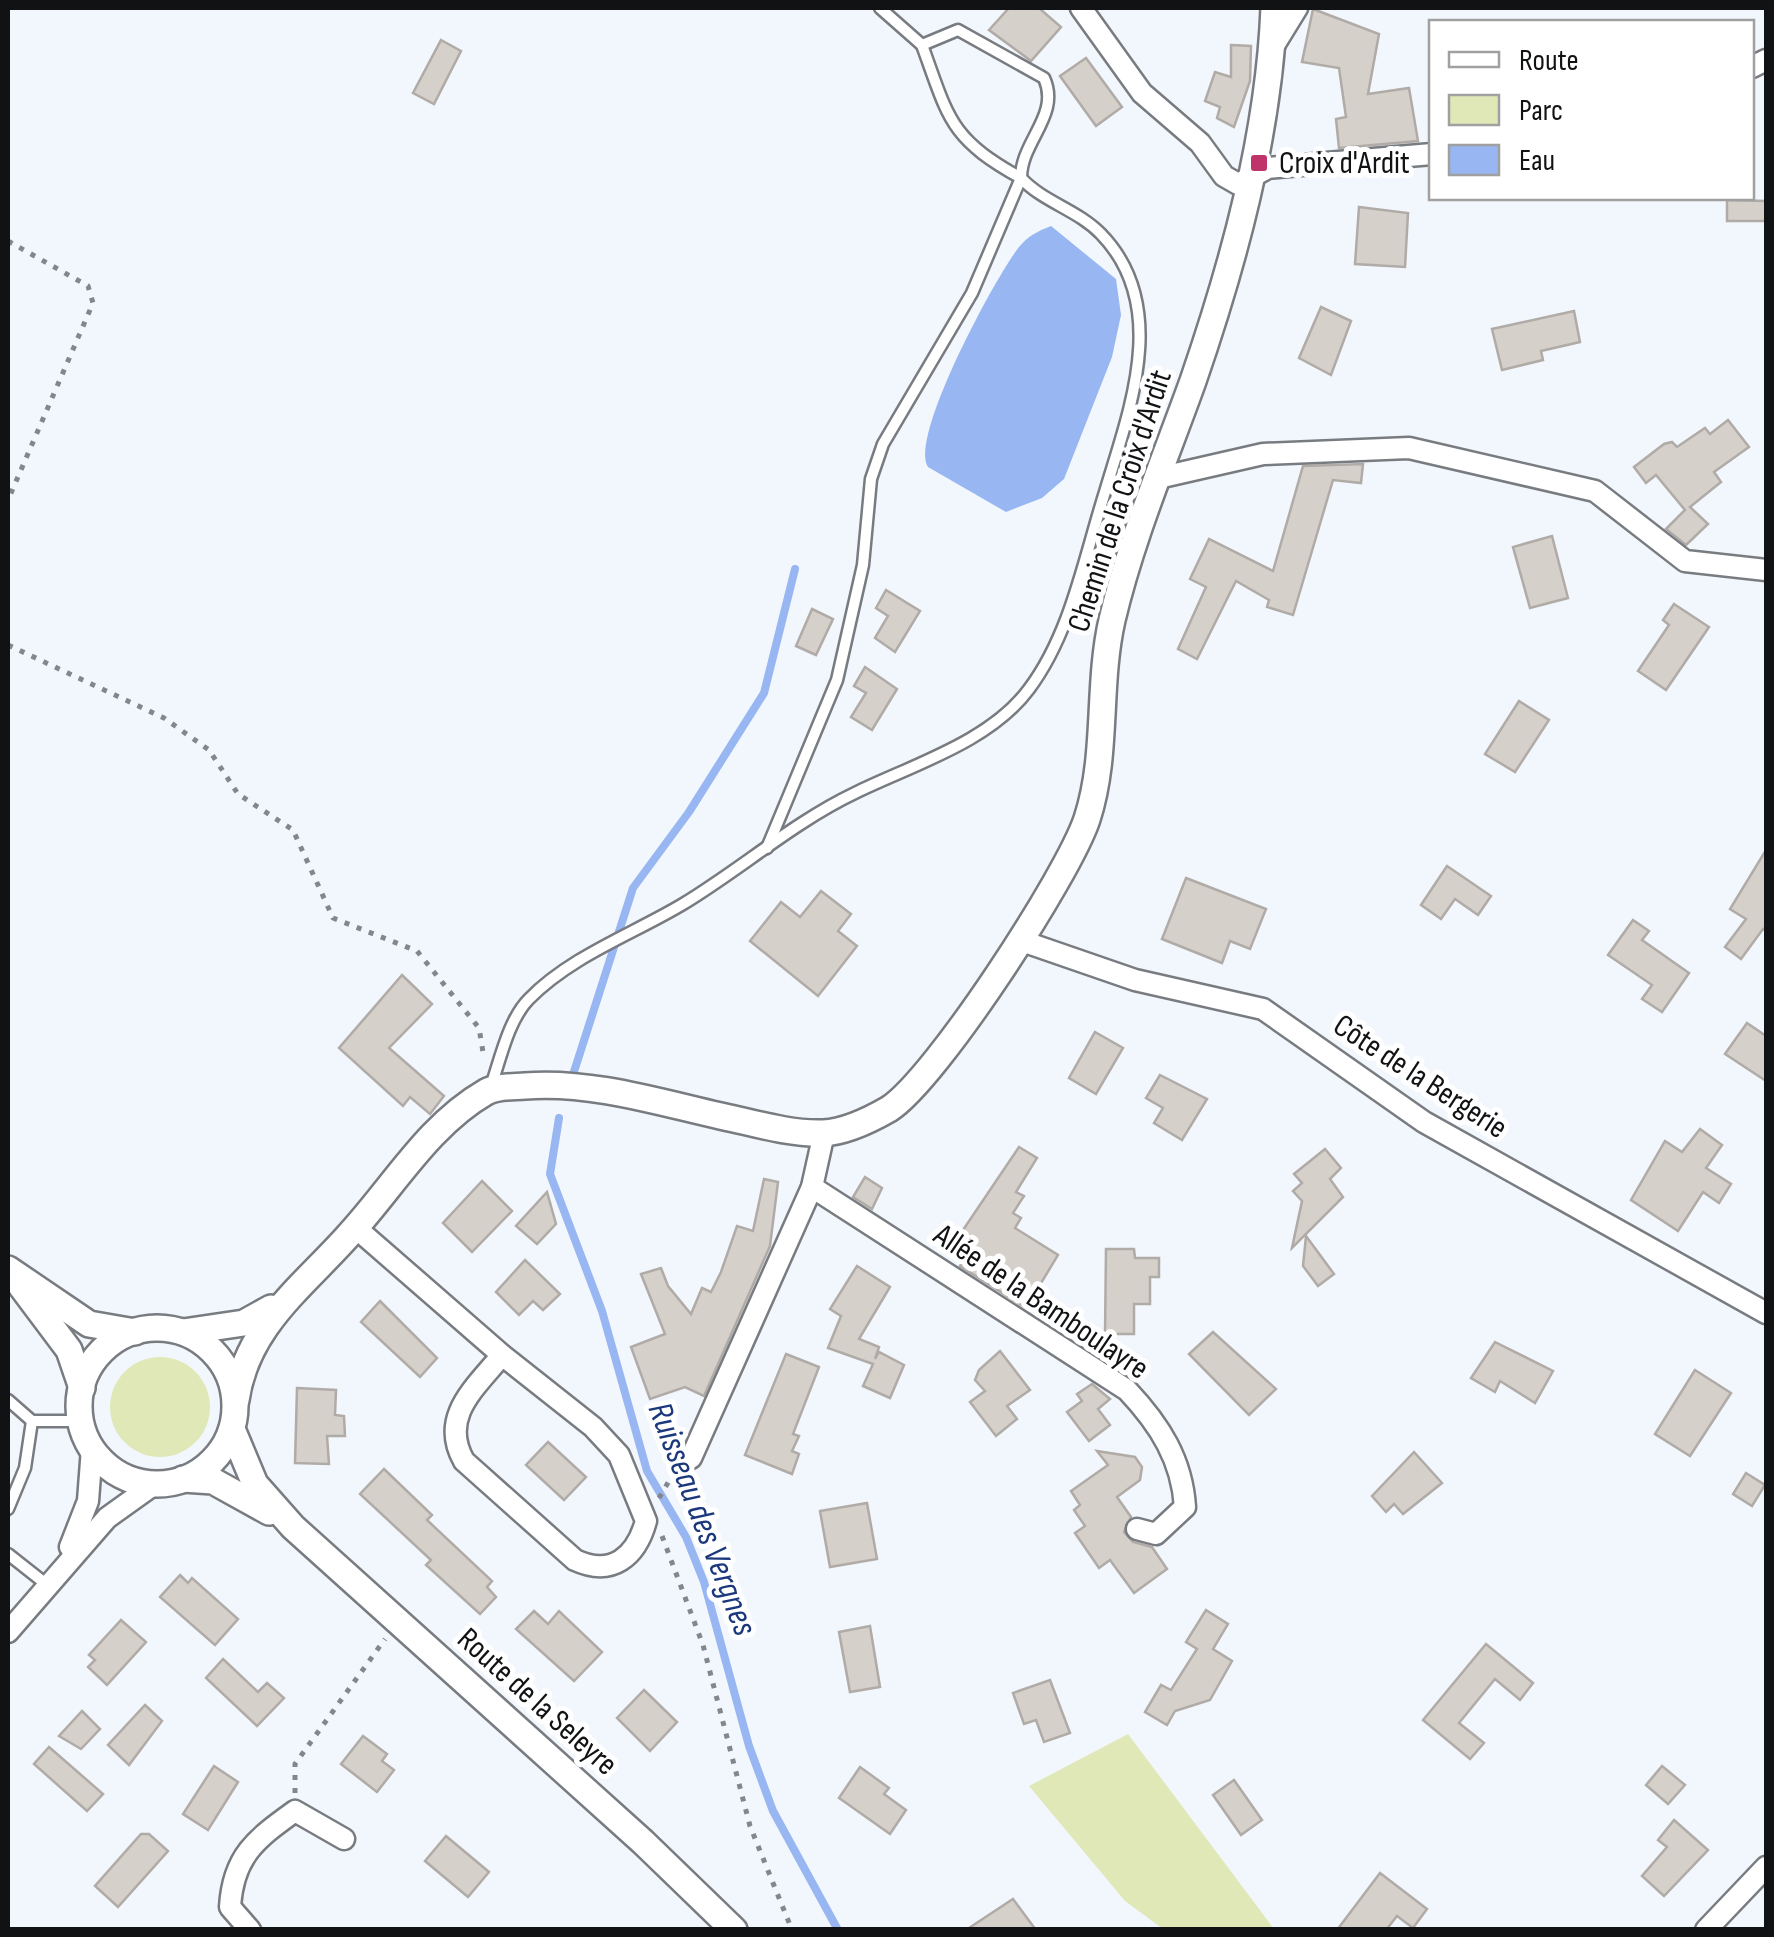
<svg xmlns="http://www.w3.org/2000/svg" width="1774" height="1937" font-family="'Sofia Sans Condensed',sans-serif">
  <rect width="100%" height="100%" fill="#f2f7fd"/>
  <g fill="#e0e8b8">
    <circle cx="160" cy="1407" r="50"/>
    <polygon points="1128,1734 1274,1929 1163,1929 1125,1901 1029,1786"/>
  </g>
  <path fill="#98b6f2" d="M1051,226L1116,279L1121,315L1112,357L1064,479L1042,498L1006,512L928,467C908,438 996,276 1019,247C1028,236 1038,231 1051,226Z"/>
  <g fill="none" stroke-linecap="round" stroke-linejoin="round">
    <g stroke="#98b6f2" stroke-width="8">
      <polyline points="571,1081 633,888 689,812 764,693 795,569"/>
      <polyline points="559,1118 550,1174 602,1311 647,1471 686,1537 704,1582 749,1746 773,1811 838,1930"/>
    </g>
  </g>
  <g fill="#d5d0ca" stroke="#b0aba6" stroke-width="2.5">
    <polygon points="1009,8 1039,8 1061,27 1031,61 989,30"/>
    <polygon points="1313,9 1379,34 1368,94 1409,88 1418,141 1339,148 1336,119 1346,117 1339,68 1302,62"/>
    <polygon points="441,40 461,51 434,104 413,93"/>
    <polygon points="1231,45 1251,46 1250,81 1234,127 1217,118 1220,107 1205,101 1215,72 1231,77"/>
    <polygon points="1086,58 1122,107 1096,126 1060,76"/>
    <polygon points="1727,200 1766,201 1766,221 1727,221"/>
    <polygon points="1359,207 1408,213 1405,267 1355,264"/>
    <polygon points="1321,307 1351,321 1331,375 1299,358"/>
    <polygon points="1574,311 1580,342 1541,351 1543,360 1502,370 1492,329"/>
    <polygon points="1728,420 1749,447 1714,472 1721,482 1690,507 1708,524 1686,545 1666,529 1685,510 1656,475 1646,483 1634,467 1664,444 1672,442 1677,447 1705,428 1710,434"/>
    <polygon points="1363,464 1361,483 1333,480 1293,615 1267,607 1269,600 1236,581 1197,659 1178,649 1206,587 1190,579 1209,539 1273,571 1303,466"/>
    <polygon points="1552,536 1568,598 1530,608 1513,547"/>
    <polygon points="886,590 920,611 895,652 875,638 888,616 876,608"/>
    <polygon points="1674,604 1709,627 1666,690 1638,671 1669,625 1663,620"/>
    <polygon points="812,609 833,619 816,655 796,646"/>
    <polygon points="865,667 897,689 872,730 851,717 866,693 854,686"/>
    <polygon points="1519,701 1549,720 1515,772 1485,754"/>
    <polygon points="1766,850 1766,931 1763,929 1741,959 1725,947 1746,919 1730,909"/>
    <polygon points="1447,866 1491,896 1478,915 1455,899 1441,919 1421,905"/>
    <polygon points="1186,878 1266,909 1250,949 1230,941 1222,963 1162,939"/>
    <polygon points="821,891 851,914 838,931 857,946 818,996 750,941 781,902 800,917"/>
    <polygon points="1633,920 1649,931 1642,940 1689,973 1662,1012 1642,999 1652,985 1608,955"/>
    <polygon points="402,975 432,1004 389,1048 444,1096 430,1114 410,1097 403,1106 339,1048"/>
    <polygon points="1747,1023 1766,1036 1766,1081 1725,1054"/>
    <polygon points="1095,1032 1123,1048 1096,1094 1069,1078"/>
    <polygon points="1160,1075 1207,1099 1182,1140 1154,1123 1163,1108 1146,1098"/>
    <polygon points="1700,1129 1722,1145 1706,1168 1731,1184 1719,1203 1703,1192 1678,1231 1631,1200 1665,1141 1682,1152"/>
    <polygon points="1019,1147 1037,1158 1016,1192 1024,1196 1013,1213 1021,1218 1015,1228 1058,1255 1026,1308 960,1266 970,1248 964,1245 968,1238 961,1233"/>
    <polygon points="1325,1149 1341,1168 1330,1179 1343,1197 1292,1248 1302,1201 1293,1191 1302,1183 1294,1174"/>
    <polygon points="865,1177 882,1188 872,1209 853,1197"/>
    <polygon points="764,1179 778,1182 770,1246 704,1396 685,1387 650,1399 631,1347 665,1334 641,1274 661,1268 668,1286 691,1314 702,1288 711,1292 721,1272 737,1226 753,1231"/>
    <polygon points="482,1181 512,1211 472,1252 443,1223"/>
    <polygon points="547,1192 556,1224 537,1244 516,1226"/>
    <polygon points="1306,1236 1334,1274 1318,1286 1303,1266"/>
    <polygon points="1106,1249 1134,1249 1135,1258 1159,1258 1159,1277 1150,1277 1150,1304 1134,1304 1134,1334 1105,1334"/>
    <polygon points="525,1260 560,1294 543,1310 533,1301 519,1315 496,1292"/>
    <polygon points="857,1266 890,1287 859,1339 879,1347 875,1359 879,1352 904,1365 890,1398 863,1386 873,1364 828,1348 841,1316 830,1309"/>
    <polygon points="380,1301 437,1358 420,1377 361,1322"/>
    <polygon points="1213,1332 1276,1389 1249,1415 1189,1354"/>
    <polygon points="1495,1342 1553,1371 1535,1403 1500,1381 1495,1392 1471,1378"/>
    <polygon points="1000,1351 1030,1390 1007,1406 1017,1419 996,1436 970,1402 985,1391 975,1380 979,1370"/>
    <polygon points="786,1354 819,1367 793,1434 799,1436 792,1451 799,1454 792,1474 745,1455"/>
    <polygon points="1695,1370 1731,1393 1690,1456 1655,1434"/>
    <polygon points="1092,1384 1110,1399 1098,1409 1110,1425 1089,1441 1067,1412 1082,1401 1077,1394"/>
    <polygon points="297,1388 336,1390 335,1415 344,1416 345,1436 327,1436 329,1464 295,1463"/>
    <polygon points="548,1442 586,1477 564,1500 526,1465"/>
    <polygon points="1097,1451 1135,1457 1142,1467 1140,1480 1117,1497 1131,1517 1124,1532 1133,1542 1152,1547 1167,1569 1134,1593 1110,1560 1099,1568 1075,1533 1085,1526 1074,1510 1080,1505 1071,1491 1108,1465"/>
    <polygon points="1414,1452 1442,1483 1403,1514 1394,1504 1386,1512 1372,1496"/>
    <polygon points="384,1469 432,1515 427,1520 492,1581 487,1587 496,1597 480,1614 426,1565 431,1560 360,1494"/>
    <polygon points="1746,1473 1765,1485 1752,1506 1733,1494"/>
    <polygon points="867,1503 877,1559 830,1567 820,1511"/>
    <polygon points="180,1575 188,1583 192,1578 238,1619 215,1645 160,1597"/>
    <polygon points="1206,1610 1228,1624 1213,1649 1232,1661 1210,1700 1175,1711 1167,1725 1145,1712 1161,1685 1171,1690 1197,1649 1186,1642"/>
    <polygon points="534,1611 548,1624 559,1611 602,1652 574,1681 516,1629"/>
    <polygon points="121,1620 146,1642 107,1685 88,1667 95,1660 89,1655"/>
    <polygon points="870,1626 880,1687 850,1692 839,1632"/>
    <polygon points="1486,1644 1533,1683 1520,1700 1495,1679 1459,1723 1484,1743 1470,1759 1423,1720"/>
    <polygon points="223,1659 258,1692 267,1683 284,1698 257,1726 206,1678"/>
    <polygon points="1050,1680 1070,1733 1044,1742 1036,1720 1024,1724 1013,1693"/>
    <polygon points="644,1690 677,1722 650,1751 617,1718"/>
    <polygon points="145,1705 162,1721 129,1765 108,1745"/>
    <polygon points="82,1711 100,1729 81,1749 59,1736"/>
    <polygon points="363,1736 387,1754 382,1761 394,1770 377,1792 341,1764"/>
    <polygon points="49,1747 103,1794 87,1811 34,1764"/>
    <polygon points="214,1766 238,1782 208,1830 183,1814"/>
    <polygon points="1662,1766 1685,1785 1668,1804 1646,1785"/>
    <polygon points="860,1767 889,1788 884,1794 906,1810 890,1834 839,1798"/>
    <polygon points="1234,1780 1262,1820 1241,1835 1213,1795"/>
    <polygon points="1674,1820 1708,1850 1664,1896 1642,1876 1667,1847 1658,1840"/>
    <polygon points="141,1834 149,1834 168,1851 118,1907 95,1886"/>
    <polygon points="446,1836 489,1872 468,1897 425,1861"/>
    <polygon points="1380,1873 1427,1909 1413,1928 1397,1916 1386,1930 1337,1930"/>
    <polygon points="1013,1899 1036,1930 966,1930"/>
  </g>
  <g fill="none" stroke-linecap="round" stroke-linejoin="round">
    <defs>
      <g id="service">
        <path d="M767,848L837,680L863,565L871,479L883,444L972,293L1021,178C949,138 949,119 922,45"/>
        <path d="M490,1089C500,1061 508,1020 529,999C571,956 633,934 683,904C741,869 794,822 855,793C912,765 990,742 1029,689C1071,633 1084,558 1105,492C1129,411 1171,306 1101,234C1078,210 1043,202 1021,178C1021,141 1061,115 1044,78L958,30L922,45L880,8"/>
        <polyline points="8,1400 32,1421 80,1421"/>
        <polyline points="8,1509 25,1468 32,1421"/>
        <polyline points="8,1554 46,1584"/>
      </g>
      <g id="minor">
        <polyline points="1081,8 1142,93 1200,143 1224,176 1238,184 1268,168 1432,154"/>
        <polyline points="1273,47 1297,8"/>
        <polyline points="1752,67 1766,60"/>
        <polyline points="1158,478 1263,454 1409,448 1595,491 1685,561 1766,570"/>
        <polyline points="1022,941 1135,980 1263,1009 1424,1122 1766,1313"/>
        <path d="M812,1187L1127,1390C1160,1425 1182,1460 1185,1507L1156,1534L1137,1529"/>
        <path d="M356,1228L502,1355L593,1427L619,1455L646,1521C636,1557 612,1577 575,1560L464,1461C439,1417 475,1388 502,1355"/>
        <polyline points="691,1458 812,1187 824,1133"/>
        <polyline points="70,1547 88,1501 92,1448"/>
        <polyline points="8,1632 107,1518 153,1485"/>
        <path d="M250,1930L230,1907C233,1856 256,1839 295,1811L344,1839"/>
        <polyline points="1706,1930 1766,1867"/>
      </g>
      <g id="tertiary">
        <polyline points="8,1269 89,1324 135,1332"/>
        <polyline points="21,1286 69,1350 82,1388"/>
        <circle cx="157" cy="1406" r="78"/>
        <polyline points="183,1332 244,1323 271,1308"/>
        <path d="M236,1400C246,1328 301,1288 347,1237C392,1189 427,1126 486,1092C497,1086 513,1087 525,1086C596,1080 674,1107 743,1121C768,1127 797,1134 823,1133C845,1132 870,1120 889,1109C936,1079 1068,876 1087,819C1108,755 1097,686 1112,620C1131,539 1165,459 1193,381C1234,262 1269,134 1274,8"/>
        <polyline points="232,1429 255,1484 293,1527 643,1842 734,1930"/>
        <polyline points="183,1479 213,1481 269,1512"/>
      </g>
    </defs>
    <use href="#service" stroke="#787c81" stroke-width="15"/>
    <use href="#minor" stroke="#787c81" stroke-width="25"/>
    <use href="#tertiary" stroke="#787c81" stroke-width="30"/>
    <g stroke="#83868a" stroke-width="5" stroke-dasharray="5 8" stroke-linecap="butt">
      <polyline points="8,241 88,286 93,303 8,500"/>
      <polyline points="8,645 164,718 209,750 238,794 293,830 333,918 417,951 479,1028 483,1052"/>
      <polyline points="659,1498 676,1469"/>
      <polyline points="662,1536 703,1645 750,1826 792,1930"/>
      <polyline points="295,1793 295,1764 385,1639"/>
    </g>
    <use href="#service" stroke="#fff" stroke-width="10"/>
    <use href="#minor" stroke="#fff" stroke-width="20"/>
    <use href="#tertiary" stroke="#fff" stroke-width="25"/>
  </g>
  <rect fill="#bf346a" stroke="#fff" stroke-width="4" x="1249" y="153" width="20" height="20" rx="5"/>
  <g text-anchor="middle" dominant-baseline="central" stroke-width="10" stroke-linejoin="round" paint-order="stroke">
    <g font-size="32" fill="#111214" stroke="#fff" text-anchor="start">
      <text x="1279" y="163">Croix d'Ardit</text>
    </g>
    <g font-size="32" fill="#111214" stroke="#fff">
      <text transform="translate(1120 501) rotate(-72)">Chemin de la Croix d'Ardit</text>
      <text transform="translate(1420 1077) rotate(33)">Côte de la Bergerie</text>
      <text transform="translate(1041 1302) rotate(34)">Allée de la Bamboulayre</text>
      <text transform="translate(537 1702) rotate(42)">Route de la Seleyre</text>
    </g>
    <g font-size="35" font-style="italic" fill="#1c387d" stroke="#fff">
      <text transform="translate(702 1519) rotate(69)">Ruisseau des Vergnes</text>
    </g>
  </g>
  <rect width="1774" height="1937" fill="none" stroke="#111214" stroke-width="20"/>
  <rect x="1429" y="20" width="325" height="180" fill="#ffffff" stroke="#a0a0a1" stroke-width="2.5"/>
  <rect x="1449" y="52" width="50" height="15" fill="#ffffff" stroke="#a0a0a1" stroke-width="2.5"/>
  <text x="1519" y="70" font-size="30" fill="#111214">Route</text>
  <rect x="1449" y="95" width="50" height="30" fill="#e0e8b8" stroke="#a0a0a1" stroke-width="2.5"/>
  <text x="1519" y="120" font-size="30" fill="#111214">Parc</text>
  <rect x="1449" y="145" width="50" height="30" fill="#98b6f2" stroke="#a0a0a1" stroke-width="2.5"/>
  <text x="1519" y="170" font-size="30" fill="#111214">Eau</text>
</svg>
